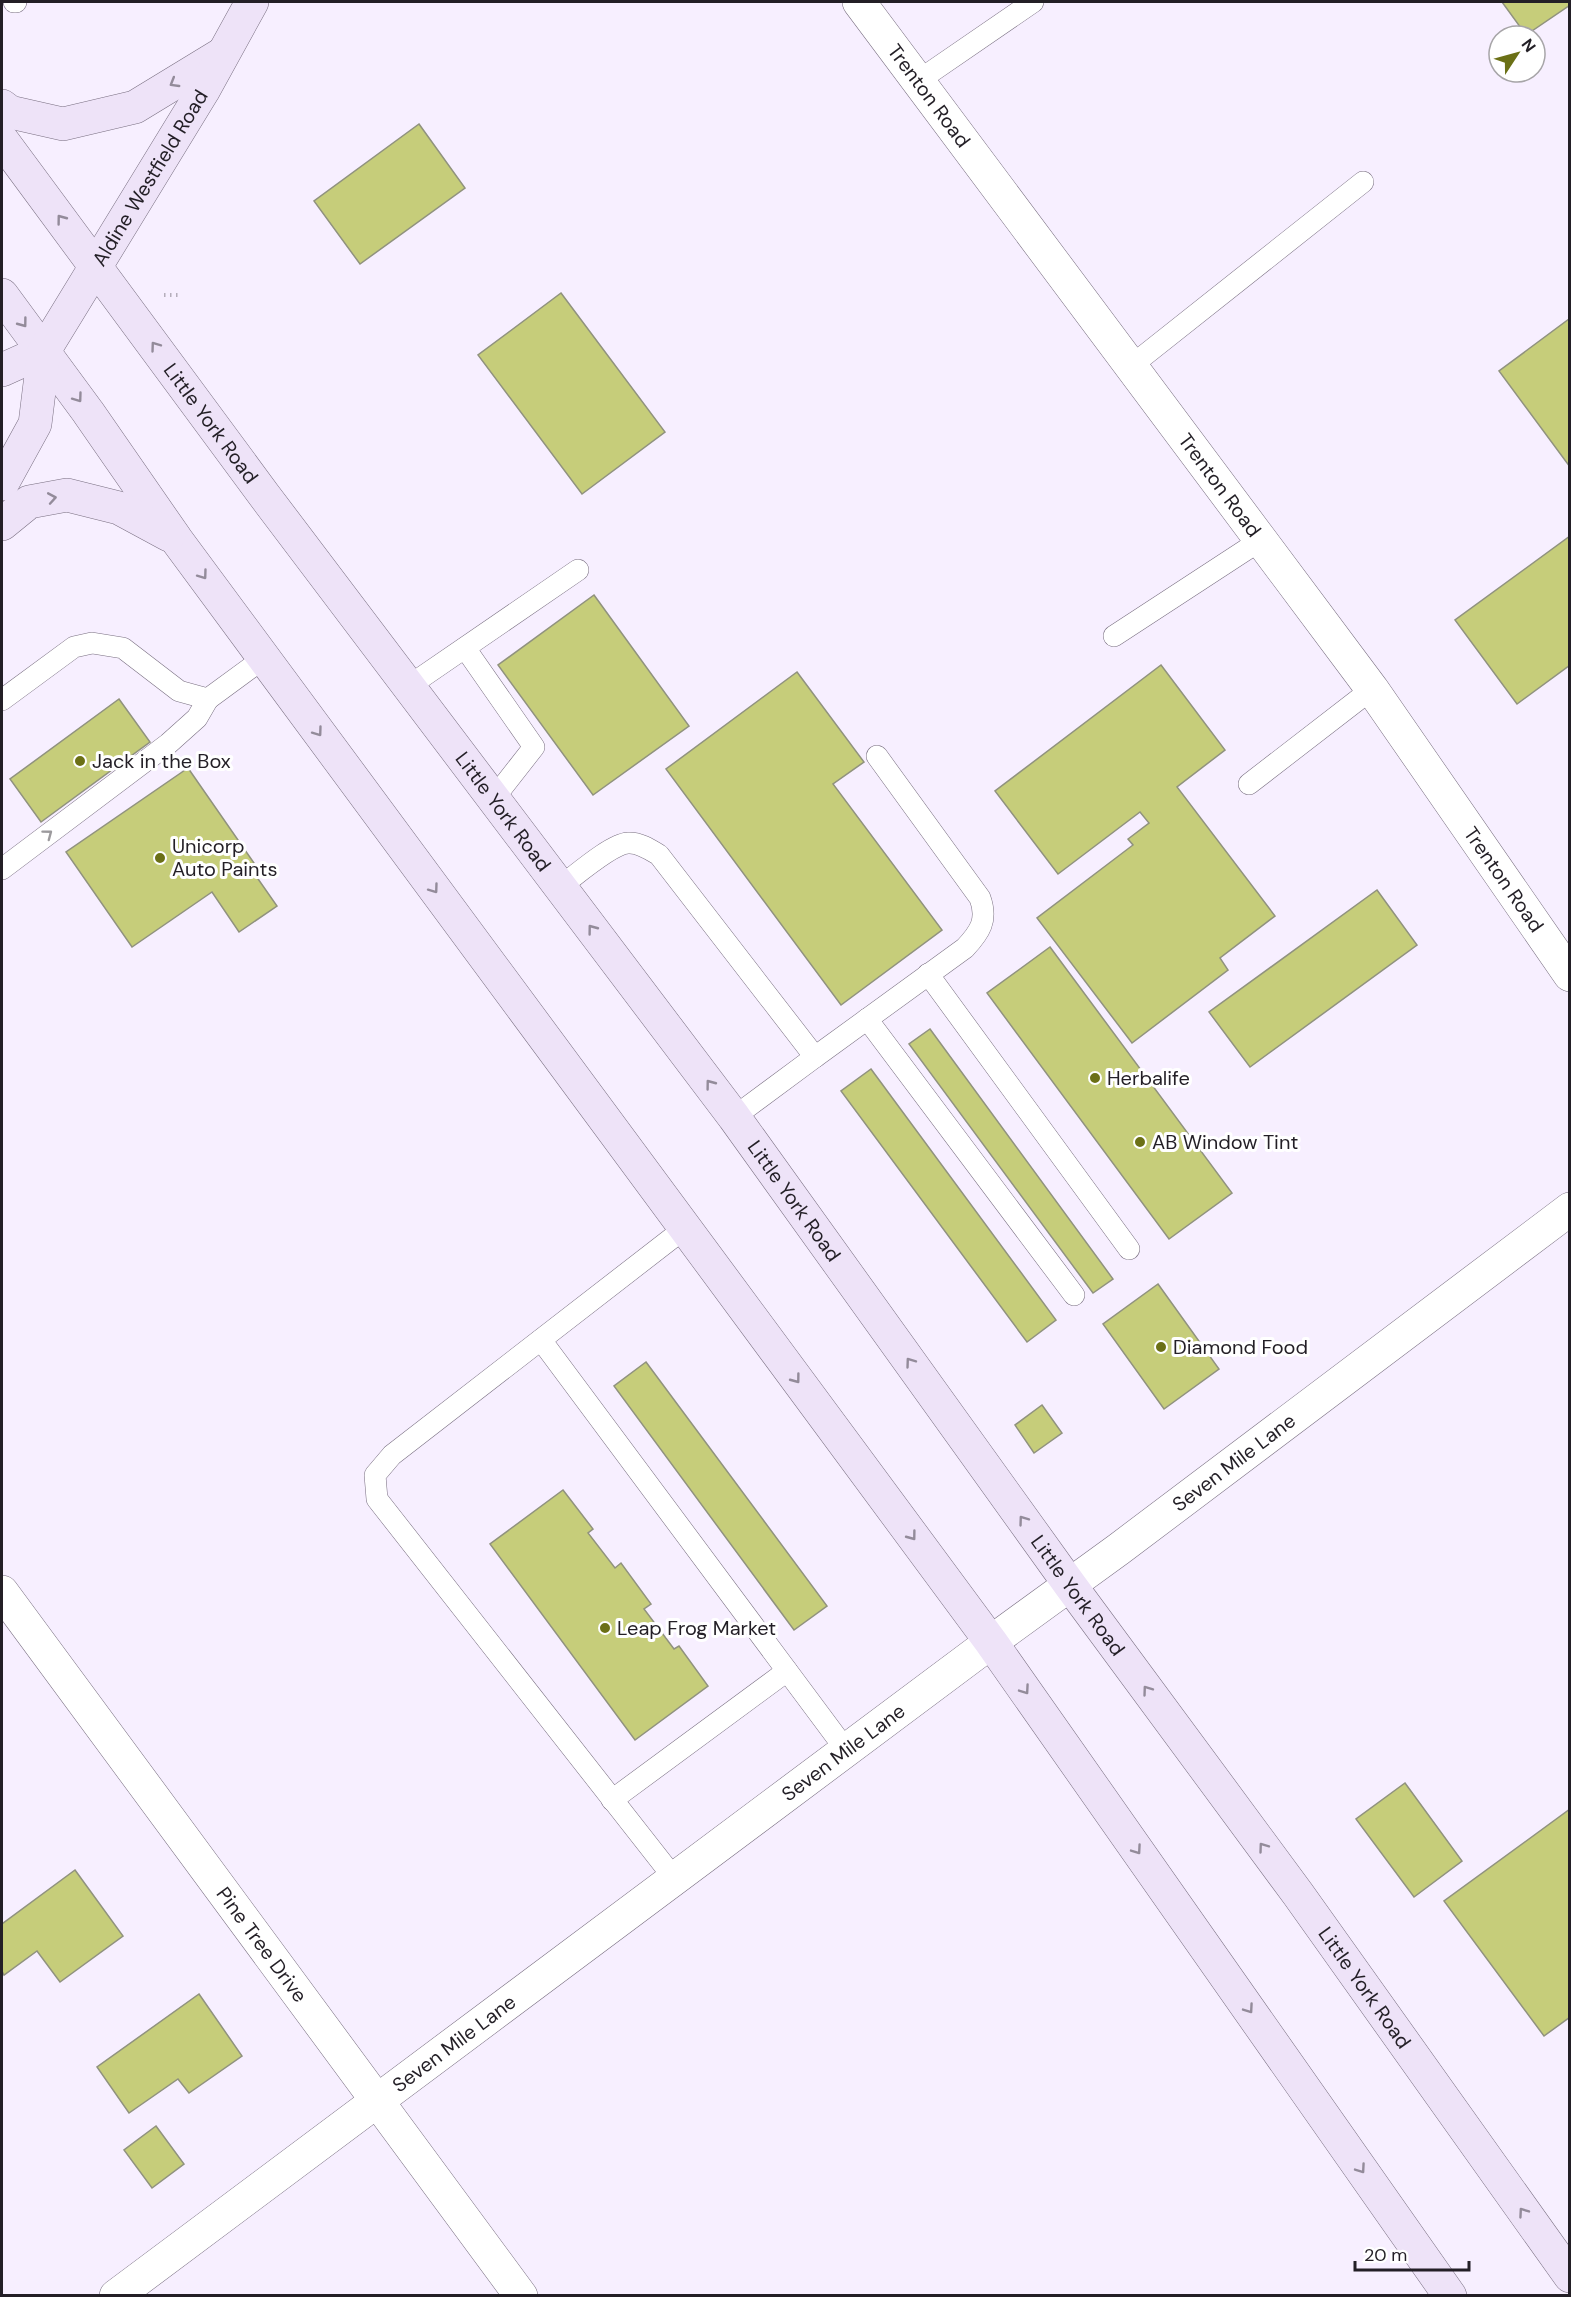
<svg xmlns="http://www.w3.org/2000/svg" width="1571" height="2297" font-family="'DM Sans',sans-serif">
  <rect width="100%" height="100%" fill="#f7efff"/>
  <g fill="#c6cd7a" stroke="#90927e" stroke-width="1.5">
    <polygon points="1502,2 1570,2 1570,5 1526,35"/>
    <polygon points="419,124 465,188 360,264 314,201"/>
    <polygon points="561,293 665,432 582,494 478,355"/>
    <polygon points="1569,319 1570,319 1570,467 1499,371"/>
    <polygon points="1570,536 1570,665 1517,704 1455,620"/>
    <polygon points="594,595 689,726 593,795 498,665"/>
    <polygon points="1161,665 1225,750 1177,787 1275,916 1220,958 1228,970 1132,1043 1037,918 1133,845 1128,839 1149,823 1140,812 1058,874 995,791"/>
    <polygon points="797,672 864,762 833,784 942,930 841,1005 666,769"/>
    <polygon points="119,699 150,742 41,822 10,779"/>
    <polygon points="188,768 254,863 249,866 277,906 239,932 212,892 132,947 66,852"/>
    <polygon points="1377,890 1417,945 1250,1067 1209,1012"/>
    <polygon points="1050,947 1232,1193 1169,1239 987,993"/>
    <polygon points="930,1029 1113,1279 1093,1293 909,1044"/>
    <polygon points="871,1069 1056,1320 1027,1342 841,1091"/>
    <polygon points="1158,1284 1219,1369 1164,1409 1103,1324"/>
    <polygon points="646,1362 827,1606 794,1630 614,1386"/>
    <polygon points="1042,1405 1062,1433 1034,1453 1015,1425"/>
    <polygon points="563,1490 593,1529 588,1533 615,1568 621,1563 651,1604 644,1609 674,1649 679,1646 708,1686 635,1740 490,1544"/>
    <polygon points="1405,1783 1462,1861 1414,1897 1356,1819"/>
    <polygon points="1570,1809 1570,2017 1544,2036 1444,1901"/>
    <polygon points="75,1870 123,1936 60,1982 37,1951 4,1975 2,1971 2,1924"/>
    <polygon points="199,1994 242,2056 189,2093 178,2079 129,2113 97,2067"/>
    <polygon points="156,2126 184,2164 152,2188 124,2150"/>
  </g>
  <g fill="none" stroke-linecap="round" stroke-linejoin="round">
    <defs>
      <g id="service">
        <polyline points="14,2 16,2"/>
        <polyline points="918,81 1033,2"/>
        <polyline points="1131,366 1363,182"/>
        <polyline points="1114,636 1261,540"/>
        <polyline points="465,648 534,747 494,798"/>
        <polyline points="409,686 578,570"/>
        <polyline points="2,700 74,647 92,643 123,648 179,691 208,699 264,658"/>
        <polyline points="1249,784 1372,689"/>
        <polyline points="2,869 168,744 197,718 208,699"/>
        <path d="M561,886C575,876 611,844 628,843C639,842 651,850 659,855L815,1057L734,1117"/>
        <polyline points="928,974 1129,1249"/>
        <polyline points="867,1019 1074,1295"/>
        <path d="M815,1057L965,948C980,932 988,920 980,898L877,756"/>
        <polyline points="541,1340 846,1750"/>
        <polyline points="612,1800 787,1671"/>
        <polyline points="674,1878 377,1499 375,1475 392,1455 685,1228"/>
      </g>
      <g id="minor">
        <path id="s1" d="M859,2L1372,689L1570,975"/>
        <path id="s2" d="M2,1592L521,2296"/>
        <path id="s3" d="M116,2296L991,1642"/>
      </g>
      <g id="tertiary">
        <path id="s4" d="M991,1642L1119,1549L1570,1209"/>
      </g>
      <g id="secondary">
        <polyline points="2,106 10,112 63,124 135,107 222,54"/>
        <path id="s5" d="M2,140L264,495L734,1117L1070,1585L1298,1894L1570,2276"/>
        <polyline points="2,295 88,412 176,539 991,1642 1450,2296"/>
        <polyline points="2,370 44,351"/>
        <path id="s6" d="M2,484L35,424L44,351L203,91L252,2"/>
        <polyline points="2,524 29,502 67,495 119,508 169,535"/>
      </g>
    </defs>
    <use href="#service" stroke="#796f81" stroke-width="22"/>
    <use href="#minor" stroke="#796f81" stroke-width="34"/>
    <use href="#tertiary" stroke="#796f81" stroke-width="34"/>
    <use href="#secondary" stroke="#796f81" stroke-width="34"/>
    <polyline stroke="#b5aebb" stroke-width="4" stroke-dasharray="1.5 4.5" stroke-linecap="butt" points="164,295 178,295"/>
    <use href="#service" stroke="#fff" stroke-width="21"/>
    <use href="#minor" stroke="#fff" stroke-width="33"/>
    <use href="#tertiary" stroke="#fff" stroke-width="33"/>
    <use href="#secondary" stroke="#eee3f8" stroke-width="33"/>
  </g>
  <defs><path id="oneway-chevron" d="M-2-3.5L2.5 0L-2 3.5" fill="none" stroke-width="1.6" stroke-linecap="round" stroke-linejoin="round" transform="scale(1.5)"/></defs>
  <g stroke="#938b9a">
    <use href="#oneway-chevron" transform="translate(174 83) rotate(149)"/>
    <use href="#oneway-chevron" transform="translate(61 219) rotate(-127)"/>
    <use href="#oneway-chevron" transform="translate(23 323) rotate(53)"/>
    <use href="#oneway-chevron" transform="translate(155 346) rotate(-126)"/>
    <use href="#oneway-chevron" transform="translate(78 398) rotate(54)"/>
    <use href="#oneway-chevron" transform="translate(52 498) rotate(-10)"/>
    <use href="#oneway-chevron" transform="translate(203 575) rotate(54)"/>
    <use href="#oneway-chevron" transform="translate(318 732) rotate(54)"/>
    <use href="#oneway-chevron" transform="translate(434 889) rotate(54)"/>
    <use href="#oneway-chevron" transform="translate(592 929) rotate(-127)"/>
    <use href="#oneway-chevron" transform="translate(710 1084) rotate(-127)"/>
    <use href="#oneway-chevron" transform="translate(910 1362) rotate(-126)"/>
    <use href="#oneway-chevron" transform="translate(796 1379) rotate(53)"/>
    <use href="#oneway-chevron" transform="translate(1023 1520) rotate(-126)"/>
    <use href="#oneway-chevron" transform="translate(912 1536) rotate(53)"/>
    <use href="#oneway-chevron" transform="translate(1025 1690) rotate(55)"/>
    <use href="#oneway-chevron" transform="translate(1147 1690) rotate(-126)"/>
    <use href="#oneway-chevron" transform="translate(1263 1847) rotate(-126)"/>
    <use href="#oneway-chevron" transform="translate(1137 1850) rotate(55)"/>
    <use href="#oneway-chevron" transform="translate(1249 2009) rotate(55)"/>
    <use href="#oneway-chevron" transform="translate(1361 2169) rotate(55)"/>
    <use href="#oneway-chevron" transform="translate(1523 2212) rotate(-125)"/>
  </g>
  <use stroke="#9c9a9d" href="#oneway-chevron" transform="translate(48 834) rotate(-37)"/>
  <g fill="#6b7016" stroke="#fff" stroke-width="2">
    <circle cx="80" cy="761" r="6"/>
    <circle cx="160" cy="858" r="6"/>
    <circle cx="1095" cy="1078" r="6"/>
    <circle cx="1140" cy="1142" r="6"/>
    <circle cx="1161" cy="1347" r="6"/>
    <circle cx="605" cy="1628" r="6"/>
  </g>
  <g text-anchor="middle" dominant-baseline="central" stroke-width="6" stroke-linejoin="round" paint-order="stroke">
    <g font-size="20" fill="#231f26" stroke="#fff">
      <text stroke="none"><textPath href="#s1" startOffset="117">Trenton Road</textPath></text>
      <text stroke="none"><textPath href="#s6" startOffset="345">Aldine Westfield Road</textPath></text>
      <text stroke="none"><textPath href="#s5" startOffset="352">Little York Road</textPath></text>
      <text stroke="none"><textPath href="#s1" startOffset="603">Trenton Road</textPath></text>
      <text stroke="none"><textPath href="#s5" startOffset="838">Little York Road</textPath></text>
      <text stroke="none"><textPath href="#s1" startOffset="1089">Trenton Road</textPath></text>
      <text stroke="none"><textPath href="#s5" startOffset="1324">Little York Road</textPath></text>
      <text stroke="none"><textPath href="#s4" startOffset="302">Seven Mile Lane</textPath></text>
      <text stroke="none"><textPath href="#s5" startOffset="1810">Little York Road</textPath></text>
      <text stroke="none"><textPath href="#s3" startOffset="908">Seven Mile Lane</textPath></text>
      <text stroke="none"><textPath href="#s2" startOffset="438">Pine Tree Drive</textPath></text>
      <text stroke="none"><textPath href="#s5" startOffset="2296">Little York Road</textPath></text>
      <text stroke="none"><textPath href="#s3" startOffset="422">Seven Mile Lane</textPath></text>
    </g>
    <g font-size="20" fill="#231f26" stroke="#fff" text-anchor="start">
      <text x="92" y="761">Jack in the Box</text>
      <text x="172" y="846">Unicorp<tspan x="172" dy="23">Auto Paints</tspan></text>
      <text x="1107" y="1078">Herbalife</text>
      <text x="1152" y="1142">AB Window Tint</text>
      <text x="1173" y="1347">Diamond Food</text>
      <text x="617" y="1628">Leap Frog Market</text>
    </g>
  </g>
  <rect width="1571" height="2297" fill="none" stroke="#231f26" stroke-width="6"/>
  <g transform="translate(1517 54) rotate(54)"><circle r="28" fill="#ffffff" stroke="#a7a5a8" stroke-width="1.5"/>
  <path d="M0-4.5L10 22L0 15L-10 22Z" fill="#6b7016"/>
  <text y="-9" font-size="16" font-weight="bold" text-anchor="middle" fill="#231f26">N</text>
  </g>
  <path d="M1355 2261v9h114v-9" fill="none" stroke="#231f26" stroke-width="3"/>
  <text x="1364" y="2261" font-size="18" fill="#231f26" stroke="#ffffff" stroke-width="4.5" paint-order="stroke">20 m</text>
</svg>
